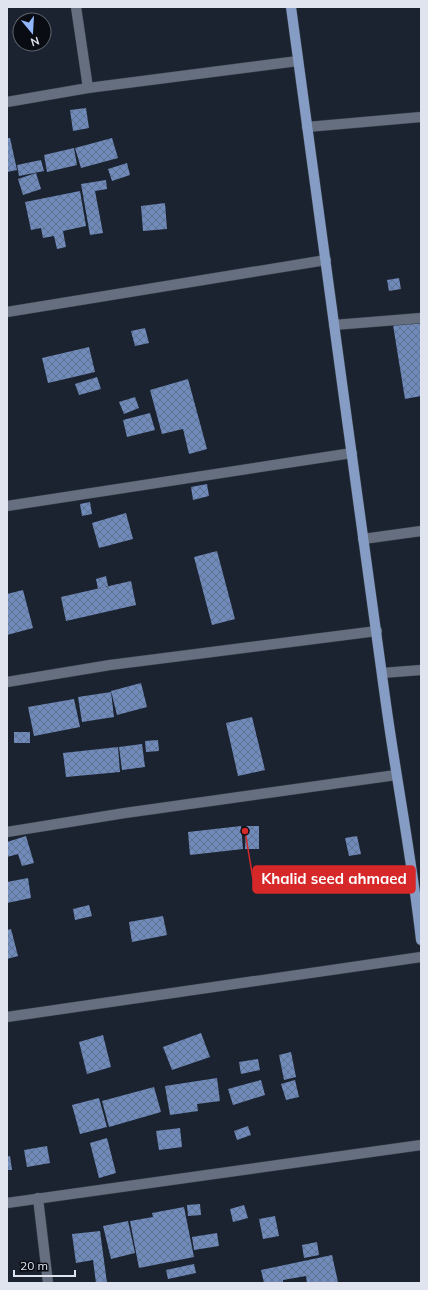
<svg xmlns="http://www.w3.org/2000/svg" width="428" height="1290" font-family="Mulish,sans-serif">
  <defs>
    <pattern id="building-cross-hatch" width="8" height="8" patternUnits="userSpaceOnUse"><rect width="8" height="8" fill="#708aba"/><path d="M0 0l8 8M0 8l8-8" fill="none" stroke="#607292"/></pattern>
  </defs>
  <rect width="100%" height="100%" fill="#1b2330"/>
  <g fill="url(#building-cross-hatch)">
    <polygon points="86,108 89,128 73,131 70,110"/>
    <polygon points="7,138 10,138 17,170 7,172"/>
    <polygon points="112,138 118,158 81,168 75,148"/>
    <polygon points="74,148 77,165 47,172 44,155"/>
    <polygon points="41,160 44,171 19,176 17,165"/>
    <polygon points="127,163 130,175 112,181 108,169"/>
    <polygon points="36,173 41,189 23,195 18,179"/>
    <polygon points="106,180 107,189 95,191 103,233 90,235 81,184"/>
    <polygon points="80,191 86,226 63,231 66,247 57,249 54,236 43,238 41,228 31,230 25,202"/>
    <polygon points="165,203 167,229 143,231 141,206"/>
    <polygon points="399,278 401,289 389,291 387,280"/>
    <polygon points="421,320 421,396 405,399 393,325"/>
    <polygon points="145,328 149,343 135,346 131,331"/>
    <polygon points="89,347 95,372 48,383 42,358"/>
    <polygon points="97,377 101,389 79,395 75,384"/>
    <polygon points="188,379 207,449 189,454 183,429 162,434 150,390"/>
    <polygon points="135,397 139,408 124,414 119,402"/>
    <polygon points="150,413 155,430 127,437 123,420"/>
    <polygon points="207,484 209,496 193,500 191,487"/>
    <polygon points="90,502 92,514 82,516 80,504"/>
    <polygon points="126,513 133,539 99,548 92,523"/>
    <polygon points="217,551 235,619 212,625 194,557"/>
    <polygon points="106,576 108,586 98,589 96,579"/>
    <polygon points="131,581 136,605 66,621 61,597"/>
    <polygon points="23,590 33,628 7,635 7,594"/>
    <polygon points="141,683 147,707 117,715 111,691"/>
    <polygon points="111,692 114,717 82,722 78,697"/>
    <polygon points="74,699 80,727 34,736 28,707"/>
    <polygon points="252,717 265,770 238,776 226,723"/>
    <rect x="14" y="732" width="16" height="11"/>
    <polygon points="158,740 159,751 146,752 145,741"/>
    <polygon points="142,744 145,767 122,770 119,747"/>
    <polygon points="118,747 120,772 66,777 63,753"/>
    <polygon points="241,826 243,849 190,855 188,832"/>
    <polygon points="246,826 259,826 259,849 245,849"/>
    <polygon points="26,836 34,863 22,866 18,854 7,857 7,842"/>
    <polygon points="357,836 361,854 349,856 345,838"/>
    <polygon points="28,878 31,898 7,903 7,882"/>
    <polygon points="89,905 92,916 75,920 73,909"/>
    <polygon points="163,916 167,935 132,942 129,922"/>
    <polygon points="11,929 18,956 7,959 7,930"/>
    <polygon points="201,1033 210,1057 172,1070 163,1047"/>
    <polygon points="103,1035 111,1067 87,1074 79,1042"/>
    <polygon points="291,1052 296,1077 284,1080 279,1055"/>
    <polygon points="258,1059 260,1070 241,1074 239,1062"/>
    <polygon points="217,1078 220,1101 197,1104 198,1111 170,1115 165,1086"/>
    <polygon points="261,1080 265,1095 233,1105 228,1089"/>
    <polygon points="295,1080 299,1097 286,1100 281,1084"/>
    <polygon points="154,1087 161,1112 109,1127 102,1101"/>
    <polygon points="99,1098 107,1127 80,1134 72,1105"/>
    <polygon points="248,1126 251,1135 237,1140 234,1131"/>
    <polygon points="180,1128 182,1147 159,1150 156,1131"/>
    <polygon points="107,1138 116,1173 99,1178 90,1143"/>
    <polygon points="47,1146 50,1163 27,1167 24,1150"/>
    <polygon points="10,1156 12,1170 7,1170 7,1157"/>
    <polygon points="200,1204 201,1215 188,1216 187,1205"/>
    <polygon points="244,1205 248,1218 233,1222 230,1209"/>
    <polygon points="184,1207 194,1257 139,1268 130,1221 153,1217 152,1213"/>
    <polygon points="275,1216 279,1236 263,1239 259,1219"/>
    <polygon points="128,1221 135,1253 111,1259 103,1226"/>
    <polygon points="100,1231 107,1283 96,1283 93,1260 76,1263 72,1234"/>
    <polygon points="217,1233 219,1246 194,1250 192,1237"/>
    <polygon points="317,1242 319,1255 304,1258 302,1245"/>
    <polygon points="332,1255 338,1282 331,1283 307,1283 306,1276 283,1280 283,1283 264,1283 261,1270"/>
    <polygon points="194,1264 196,1273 168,1279 166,1270"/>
  </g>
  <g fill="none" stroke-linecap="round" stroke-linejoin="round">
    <defs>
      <g id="street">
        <polyline points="76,7 88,88"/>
        <polyline points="7,102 88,88 298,61"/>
        <polyline points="307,127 421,117"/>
        <polyline points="7,312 326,260"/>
        <polyline points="334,325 421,318"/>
        <polyline points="7,506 352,453"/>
        <polyline points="363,539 421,531"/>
        <polyline points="382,673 421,670"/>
        <polyline points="7,682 110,665 377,631"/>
        <polyline points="7,832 125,813 396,775"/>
        <polyline points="7,1017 421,957"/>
        <polyline points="38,1198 48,1283"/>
        <polyline points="7,1203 421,1145"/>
      </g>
      <path id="primary" d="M291,7C321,237 354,467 385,697C396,778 412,859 421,940"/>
    </defs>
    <use href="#street" stroke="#3a404b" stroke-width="11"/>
    <use href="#primary" stroke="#3a404b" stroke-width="11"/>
    <use href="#street" stroke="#656f7f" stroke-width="10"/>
    <use href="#primary" stroke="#859cc4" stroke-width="10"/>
  </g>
  <path fill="none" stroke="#d62828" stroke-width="1.5" d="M245 831L253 879"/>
  <circle fill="#d62828" stroke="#090c12" stroke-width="1.5" cx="245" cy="831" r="4"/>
  <rect fill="#d62828" stroke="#d62828" stroke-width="1.5" x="253" y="866" width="162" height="27" rx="4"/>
  <g font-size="15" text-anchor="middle" font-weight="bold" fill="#fff">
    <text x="334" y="884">Khalid seed ahmaed</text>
  </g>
  <rect width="428" height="1290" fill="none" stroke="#dfe4ee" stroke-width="16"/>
  <g transform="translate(32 32) rotate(162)"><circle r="19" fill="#090c12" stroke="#5f626a"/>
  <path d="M0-3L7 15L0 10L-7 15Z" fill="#91b8fd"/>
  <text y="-6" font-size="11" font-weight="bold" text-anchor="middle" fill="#dfe4ee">N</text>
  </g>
  <path d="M14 1270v6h61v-6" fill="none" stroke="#dfe4ee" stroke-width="2"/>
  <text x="20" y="1270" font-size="12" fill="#dfe4ee" stroke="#090c12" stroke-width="3" paint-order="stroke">20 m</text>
</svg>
